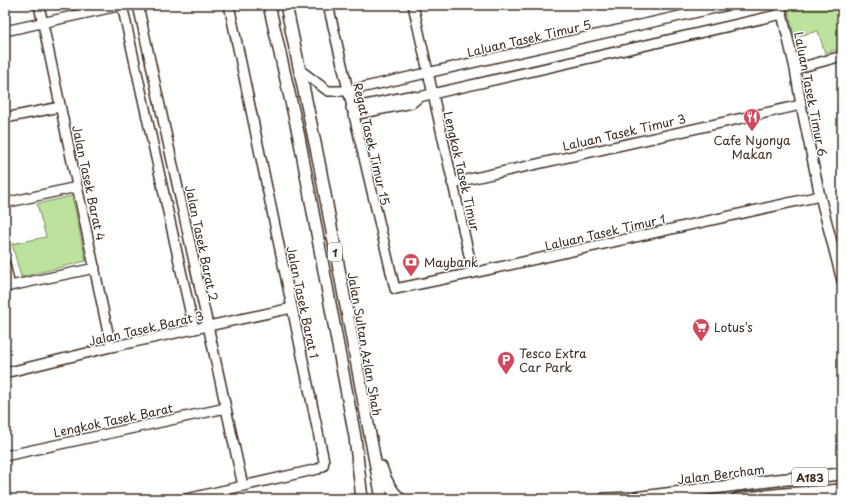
<svg xmlns="http://www.w3.org/2000/svg" width="847" height="504" font-family="'Playpen Sans',sans-serif">
  <rect width="100%" height="100%" fill="#fff"/>
  <filter id="ink" filterUnits="userSpaceOnUse"><feTurbulence type="fractalNoise" baseFrequency=".025" numOctaves="2"/><feDisplacementMap in="SourceGraphic" scale="8" xChannelSelector="R" yChannelSelector="G"/><feConvolveMatrix kernelMatrix="1 2 1 2 8 2 1 2 1" color-interpolation-filters="sRGB"/></filter>
  <g filter="url(#ink)">
    <g fill="#bce29d" stroke="#7c865e">
      <polygon points="787,5 842,5 842,48 825,53 818,31 794,37"/>
      <polygon points="72,196 86,261 21,277 12,244 46,237 37,204"/>
    </g>
    <g fill="none" stroke-linecap="round" stroke-linejoin="round">
      <defs>
        <g id="minor">
          <polyline points="39,5 111,347"/>
          <polyline points="122,5 194,329"/>
          <polyline points="138,5 243,486"/>
          <polyline points="328,5 395,289 473,273 820,196"/>
          <polyline points="413,5 473,273"/>
          <polyline points="780,5 795,69 801,105 820,196 842,281"/>
          <polyline points="5,31 123,5"/>
          <polyline points="795,69 842,56"/>
          <polyline points="300,70 328,91 347,91 729,5"/>
          <polyline points="351,108 409,96 419,97 432,94 782,14"/>
          <polyline points="353,115 412,103 419,97"/>
          <polyline points="5,118 60,107"/>
          <polyline points="452,183 801,105"/>
          <polyline points="5,203 77,187"/>
          <polyline points="5,264 10,286"/>
          <polyline points="5,287 95,268"/>
          <polyline points="5,373 111,347 292,308"/>
          <polyline points="5,456 226,408"/>
          <polyline points="186,499 318,469 323,466 324,461 229,5"/>
        </g>
        <g id="major">
          <polyline points="269,5 299,137 355,437 362,499"/>
          <polyline points="286,5 319,162 382,499"/>
          <path d="M381,467C385,480 390,490 400,499"/>
          <polyline points="604,499 634,498 777,480 842,474"/>
          <polyline points="737,499 784,494 842,490"/>
        </g>
      </defs>
      <use href="#minor" stroke="#3b2a1e" stroke-width="12"/>
      <use href="#major" stroke="#3b2a1e" stroke-width="14"/>
      <use href="#minor" stroke="#fff" stroke-width="9"/>
      <use href="#major" stroke="#fff" stroke-width="11"/>
    </g>
  </g>
  <defs>
    <symbol id="restaurant-pin" viewBox="-11 -11 22 30"><path d="M0 17L-7.5 6A9.5 9.5 0 1 1 7.5 6Z" fill="#d1495b" stroke="#fff"/><path d="M-5-6h1v4h1v-4h1v4h1v-4h1v5L-1.5 .5V6h-2V.5L-5-1ZM5-6V6H3V1.5H1.5Q1.5-4 5-6Z" fill="#fff"/></symbol>
    <symbol id="bank-pin" viewBox="-11 -11 22 30"><path d="M0 17L-7.5 6A9.5 9.5 0 1 1 7.5 6Z" fill="#d1495b" stroke="#fff"/><path d="M-6-4H6V4H-6ZM0-2.3a2.3 2.3 0 1 0 0 4.6a2.3 2.3 0 1 0 0-4.6Z" fill="#fff"/></symbol>
    <symbol id="supermarket-pin" viewBox="-11 -11 22 30"><path d="M0 17L-7.5 6A9.5 9.5 0 1 1 7.5 6Z" fill="#d1495b" stroke="#fff"/><path d="M-6-5.5h2.5l.6 2H6L4.5 2H-2.5L-4.4-4H-6ZM-1.5 3.2a1.3 1.3 0 1 0 .1 0ZM3 3.2a1.3 1.3 0 1 0 .1 0Z" fill="#fff"/></symbol>
    <symbol id="parking-pin" viewBox="-11 -11 22 30"><path d="M0 17L-7.5 6A9.5 9.5 0 1 1 7.5 6Z" fill="#d1495b" stroke="#fff"/><path d="M-3.5-5.5H1a3.5 3.5 0 0 1 0 7H-1V5.5H-3.5ZM-1-3.4V-.6H.8a1.4 1.4 0 0 0 0-2.8Z" fill="#fff"/></symbol>
  </defs>
  <g fill-rule="evenodd">
    <use href="#restaurant-pin" x="742" y="107" width="20" height="27"/>
    <use href="#bank-pin" x="401" y="252" width="20" height="27"/>
    <use href="#supermarket-pin" x="691" y="317" width="20" height="27"/>
    <use href="#parking-pin" x="496" y="350" width="20" height="27"/>
  </g>
  <g text-anchor="middle" dominant-baseline="central" stroke-width="3" stroke-linejoin="round" paint-order="stroke">
    <g fill="#fff" stroke="#766a62" stroke-width="1">
      <rect x="328" y="243" width="14" height="18" rx="3"/>
      <rect x="792" y="468" width="36" height="18" rx="3"/>
    </g>
    <g font-size="11" font-weight="bold" fill="#3b2a1e">
      <text x="335" y="252">1</text>
      <text x="810" y="477">A183</text>
    </g>
    <g font-size="12" fill="#3b2a1e" stroke="#fff">
      <text transform="translate(529 38) rotate(-13)">Laluan Tasek Timur 5</text>
      <text transform="translate(811 94) rotate(79)">Laluan Tasek Timur 6</text>
      <text transform="translate(624 132) rotate(-13)">Laluan Tasek Timur 3</text>
      <text transform="translate(372 144) rotate(77)">Regat Tasek Timur 15</text>
      <text transform="translate(462 171) rotate(77)">Lengkok Tasek Timur</text>
      <text transform="translate(89 183) rotate(78)">Jalan Tasek Barat 4</text>
      <text transform="translate(605 232) rotate(-13)">Laluan Tasek Timur 1</text>
      <text transform="translate(202 243) rotate(78)">Jalan Tasek Barat 2</text>
      <text transform="translate(303 302) rotate(78)">Jalan Tasek Barat 1</text>
      <text transform="translate(146 328) rotate(-13)">Jalan Tasek Barat 3</text>
      <text transform="translate(365 344) rotate(80)">Jalan Sultan Azlan Shah</text>
      <text transform="translate(113 420) rotate(-12)">Lengkok Tasek Barat</text>
      <text transform="translate(721 474) rotate(-7)">Jalan Bercham</text>
    </g>
    <g font-size="12" fill="#3b2a1e" stroke="#fff" text-anchor="start">
      <text x="752" y="140" text-anchor="middle">Cafe Nyonya<tspan x="752" dy="14">Makan</tspan></text>
      <text x="424" y="262">Maybank</text>
      <text x="714" y="327">Lotus's</text>
      <text x="519" y="353">Tesco Extra<tspan x="519" dy="14">Car Park</tspan></text>
    </g>
  </g>
  <rect width="847" height="504" fill="none" stroke="#fff" stroke-width="20"/>
  <rect x="10" y="10" width="827" height="484" fill="none" stroke="#3b2a1e" stroke-width="1.5" filter="url(#ink)"/>
</svg>
